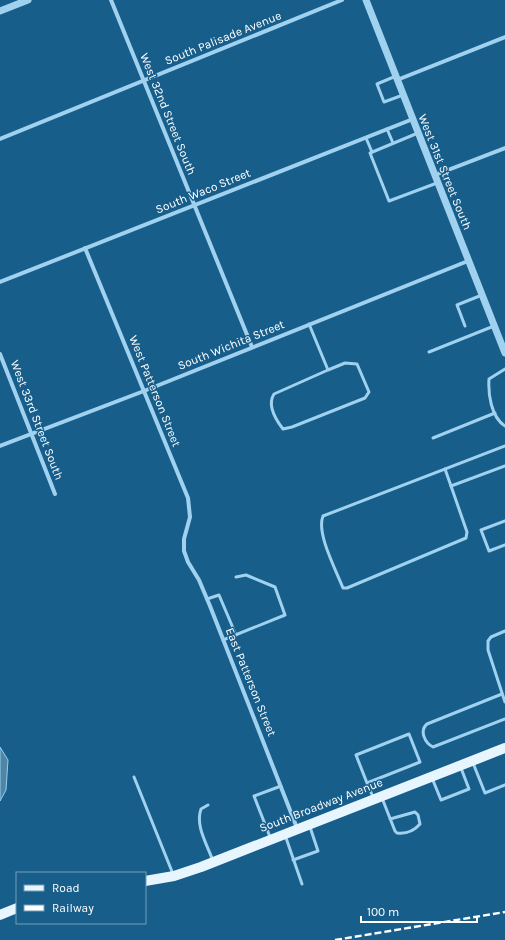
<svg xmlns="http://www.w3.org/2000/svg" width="505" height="940" font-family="Karla,sans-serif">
  <rect width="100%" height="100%" fill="#175e8b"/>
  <polygon fill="#5285a5" stroke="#92cff1" points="0,747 8,760 6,790 0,801"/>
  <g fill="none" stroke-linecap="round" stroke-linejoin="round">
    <g stroke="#a0d1ef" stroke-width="3">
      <polyline points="396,76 377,84 384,102 403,95"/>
      <polyline points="387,129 393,143"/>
      <polyline points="418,133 370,153 389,201 437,183"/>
      <polyline points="366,138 372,152"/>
      <path d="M309,324L328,370L345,363L357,364L369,392L365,398L292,427L283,429C276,420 267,405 274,394L328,370"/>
      <polyline points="465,326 457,305 482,295"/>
      <polyline points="429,352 494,326"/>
      <path d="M505,369L489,379C488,394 491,417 505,426"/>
      <polyline points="433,438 495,413"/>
      <path d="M505,446L323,516C316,533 336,570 343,588H347L466,538L467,532L451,486L505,466"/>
      <polyline points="445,469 451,486"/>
      <polyline points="505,521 481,530 489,551 505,545"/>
      <polyline points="207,599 219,595 236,635"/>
      <polyline points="505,631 491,637 488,641 488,650 505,702"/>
      <polyline points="223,640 285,615 275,587 246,575 236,577"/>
      <path d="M502,694L427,724C419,731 425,743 433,747L505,719"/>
      <polyline points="473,763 485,793 505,785"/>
      <polyline points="134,777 173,874"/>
      <polyline points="432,778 441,800 469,789 461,768"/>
      <polyline points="367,783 356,755 409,734 420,762 367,783 373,797"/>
      <path d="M382,798L395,831L397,833C406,834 414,831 420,824L418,815L415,812L390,819"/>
      <path d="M208,805L201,809C195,826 207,844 213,861"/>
      <polyline points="285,835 302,884"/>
      <polyline points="270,837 254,796 281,786"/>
      <polyline points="293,860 318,851 310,827"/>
    </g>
    <g stroke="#a0d1ef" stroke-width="4">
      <polyline points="111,0 252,347"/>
      <polyline points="397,80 505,37"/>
      <polyline points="0,139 342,0"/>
      <polyline points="435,175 505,148"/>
      <polyline points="85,248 188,498 190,517 184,539 184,551 188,562 199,580 210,606 297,828"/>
      <polyline points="0,282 413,119"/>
      <polyline points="0,354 55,494"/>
      <polyline points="0,446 144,391 468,261"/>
    </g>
    <g stroke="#a0d1ef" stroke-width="7">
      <polyline points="366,0 505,353"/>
      <polyline points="0,11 28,0"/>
    </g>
    <g stroke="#e7f5ff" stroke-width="10">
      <polyline points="145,881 174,876 201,867 505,748"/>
      <polyline points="0,915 17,908"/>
    </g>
    <polyline stroke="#fff" stroke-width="2.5" stroke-dasharray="7 3" stroke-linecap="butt" points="335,940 505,912"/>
  </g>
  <g text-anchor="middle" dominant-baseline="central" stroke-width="3" stroke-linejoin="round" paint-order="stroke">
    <g font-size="12" fill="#fff" stroke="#175e8b">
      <text transform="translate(223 38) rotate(-22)">South Palisade Avenue</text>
      <text transform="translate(168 114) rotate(68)">West 32nd Street South</text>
      <text transform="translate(445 172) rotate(68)">West 31st Street South</text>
      <text transform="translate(203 191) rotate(-22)">South Waco Street</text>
      <text transform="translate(231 345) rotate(-22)">South Wichita Street</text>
      <text transform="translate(155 391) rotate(68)">West Patterson Street</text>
      <text transform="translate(37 420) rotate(69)">West 33rd Street South</text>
      <text transform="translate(251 682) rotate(68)">East Patterson Street</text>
      <text transform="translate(321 805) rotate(-21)">South Broadway Avenue</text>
    </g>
  </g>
  <rect x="16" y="872" width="130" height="52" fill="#175e8b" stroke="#749eb9"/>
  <rect x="24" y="885" width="20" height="6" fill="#e7f5ff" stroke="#749eb9"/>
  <text x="52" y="892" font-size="12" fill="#ffffff">Road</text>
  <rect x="24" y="905" width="20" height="6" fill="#ffffff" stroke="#749eb9"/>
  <text x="52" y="912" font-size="12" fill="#ffffff">Railway</text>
  <path d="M361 916v6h116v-6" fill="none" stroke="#ffffff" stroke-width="2"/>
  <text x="367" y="916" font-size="12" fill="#ffffff" stroke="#175e8b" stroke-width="3" paint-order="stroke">100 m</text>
</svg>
